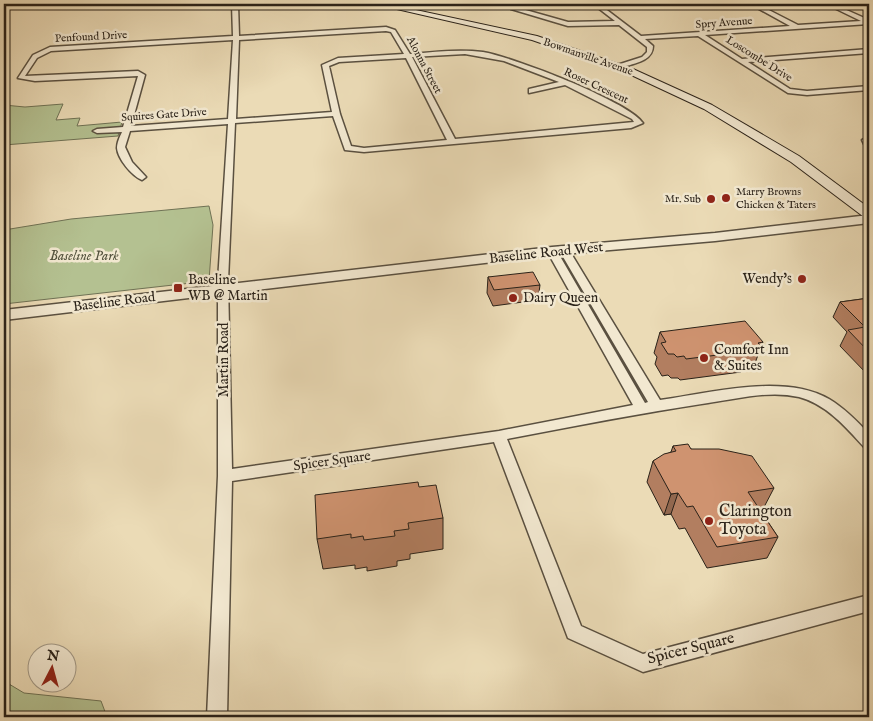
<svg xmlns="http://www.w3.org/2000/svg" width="873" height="721" font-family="'IM FELL English',serif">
  <rect width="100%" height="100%" fill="#ebdbb6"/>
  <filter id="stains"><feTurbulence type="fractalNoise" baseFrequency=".004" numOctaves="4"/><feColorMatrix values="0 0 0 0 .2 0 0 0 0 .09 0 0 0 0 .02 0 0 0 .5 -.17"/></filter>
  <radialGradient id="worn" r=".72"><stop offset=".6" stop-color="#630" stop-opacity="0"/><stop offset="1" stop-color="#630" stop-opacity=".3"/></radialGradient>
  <g fill="#b4c191" stroke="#6f7255">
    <polygon points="63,104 56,120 80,118 77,126 122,122 118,136 4,145 4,105 25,107"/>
    <polygon points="209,206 213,225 209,281 4,304 4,230 71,219"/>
    <polygon points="4,681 24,693 101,701 107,717 4,717"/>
  </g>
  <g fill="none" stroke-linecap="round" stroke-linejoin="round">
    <defs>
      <g id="minor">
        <path d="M232,4H238L239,36L386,27L395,30L410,54C434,52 459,49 483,52C513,57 628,101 643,123L631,128L364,152L345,150L333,116L235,123L228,281L232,469L499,431L633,405L547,251L552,248L557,251L645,403L648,402L559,250L564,247L569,250L660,400C711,393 783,373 829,399C844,408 857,421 869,434V448L864,447C846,427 826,404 799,397C769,390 738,399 708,403C641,413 574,426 507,439L581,626L643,654L869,595V611L643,672L568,638L494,442L232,481L227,717H207L218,476V281L228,124L130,131L125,147L132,162L146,177L142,180C132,176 118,159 117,148C117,143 120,136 122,132L97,133L93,131L97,129L123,127L138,76L35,81L18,78L33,55L50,47L233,36ZM386,31L391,32L404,54L338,58L322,65L332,112L236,119L239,40ZM233,40L228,119L131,126L145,75L138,71L25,76L37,58L51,51ZM465,54L504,61L559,82L529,89V93L565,85L632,119L634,122L455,139L412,57ZM406,58L447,140L364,148L351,146L340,114L329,66L339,62Z"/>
        <path d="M504,4H510L515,7L568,22L615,21L593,4H599L641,36L790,26L750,4H757L798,25L861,21L826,4H833L869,20V24L705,35L742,59L869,49V53L748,62L790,89L807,91L869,86V90L807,95L788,93L698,36L645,39L653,46C653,62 631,64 619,68L616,66L617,65L642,57L647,52V47L619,25L568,26L511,9Z"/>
        <polygon points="869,137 869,148 866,148 862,140"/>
      </g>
      <polygon id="tertiary" points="869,215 869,223 715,241 552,255 4,320 4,310 552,247 715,233"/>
      <polygon id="secondary" points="375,4 388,4 537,36 633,69 712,105 799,156 869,208 869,218 864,217 791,162 704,109 627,73 532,40"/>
    </defs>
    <use href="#minor" stroke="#5a5040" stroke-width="3"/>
    <use href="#tertiary" stroke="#5a5040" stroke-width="3"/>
    <use href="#secondary" stroke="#2a2219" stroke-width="2"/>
    <use href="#minor" fill="#f2e8d0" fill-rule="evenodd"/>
    <use href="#tertiary" fill="#f2e8d0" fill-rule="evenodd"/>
    <use href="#secondary" fill="#f2e8d0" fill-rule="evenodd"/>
  </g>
  <g fill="#b27e60" stroke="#2a2219">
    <polygon points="488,277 540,285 538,300 493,306 487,293"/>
    <polygon points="869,298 869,375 867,374 840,346 847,332 833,317 840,302"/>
    <polygon points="660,332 763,342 755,363 754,363 753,367 743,368 741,372 680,380 678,378 671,378 668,375 662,376 655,364 657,357 654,353"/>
    <polygon points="673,446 691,449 774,488 763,509 760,510 778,537 767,558 707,568 685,528 679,529 671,514 664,515 647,482 653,461 671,452"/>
    <polygon points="419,487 443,518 443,549 410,554 410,559 397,561 397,566 367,571 367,567 355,569 355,565 323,569 317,539"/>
  </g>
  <polygon fill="#91674e" stroke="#2a2219" points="678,493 671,514 664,515 671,494"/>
  <g fill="#cf9370" stroke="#2a2219">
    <polygon points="533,272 540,285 494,290 488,277"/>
    <polygon points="869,298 869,352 848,330 865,327 840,302"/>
    <polygon points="745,321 763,342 758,343 761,346 747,348 749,351 686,359 684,356 677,357 674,354 668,354 661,343 666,342 660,332"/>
    <polygon points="688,444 691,449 719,449 752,456 774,488 748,492 778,537 717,547 693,506 687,507 678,493 671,494 653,461 664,454 676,451 673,446"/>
    <polygon points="418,482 419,487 436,485 443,518 408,523 409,529 394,531 395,536 364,540 363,536 351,538 351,534 317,539 315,495"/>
    <polygon points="769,712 778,714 779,717 762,717 762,716"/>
    <polygon points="804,713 807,717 786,717"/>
  </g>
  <g fill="#8f2418" stroke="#f2e8d0" stroke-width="2">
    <circle cx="726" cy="198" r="5"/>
    <circle cx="711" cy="199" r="5"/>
    <circle cx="802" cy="279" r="5"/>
    <rect x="173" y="283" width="10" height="10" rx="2.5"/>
    <circle cx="513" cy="298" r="5"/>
    <circle cx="704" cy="358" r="5"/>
    <circle cx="709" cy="521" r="5"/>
  </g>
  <g text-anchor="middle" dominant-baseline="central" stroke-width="5" stroke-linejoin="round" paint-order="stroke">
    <g font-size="11" fill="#2a2219" stroke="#f2e8d0">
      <text transform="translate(724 23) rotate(-4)">Spry Avenue</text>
      <text transform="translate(91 37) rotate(-3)">Penfound Drive</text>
      <text transform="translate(588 57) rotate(19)">Bowmanville Avenue</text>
      <text transform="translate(759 59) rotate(32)">Loscombe Drive</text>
      <text transform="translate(424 65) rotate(62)">Alonna Street</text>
      <text transform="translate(596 86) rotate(25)">Roser Crescent</text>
      <text transform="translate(164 115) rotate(-4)">Squires Gate Drive</text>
    </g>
    <g font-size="11" fill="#2a2219" stroke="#f2e8d0" text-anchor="start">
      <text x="736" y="192">Marry Browns<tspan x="736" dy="13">Chicken &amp; Taters</tspan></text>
      <text x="701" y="199" text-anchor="end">Mr. Sub</text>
    </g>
    <g font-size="14" fill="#2a2219" stroke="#f2e8d0">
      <text transform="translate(546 253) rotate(-6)">Baseline Road West</text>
      <text transform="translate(114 302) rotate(-7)">Baseline Road</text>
      <text transform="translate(224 360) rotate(-90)">Martin Road</text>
      <text transform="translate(332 461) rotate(-8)">Spicer Square</text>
    </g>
    <g font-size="14" font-style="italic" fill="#53523d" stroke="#f2e8d0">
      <text x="84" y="256">Baseline Park</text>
    </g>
    <g font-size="14" fill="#2a2219" stroke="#f2e8d0" text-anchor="start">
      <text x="792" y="279" text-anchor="end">Wendy's</text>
      <text x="188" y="280">Baseline<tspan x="188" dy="16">WB @ Martin</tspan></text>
      <text x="523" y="298">Dairy Queen</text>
      <text x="714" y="350">Comfort Inn<tspan x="714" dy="16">&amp; Suites</tspan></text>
    </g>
    <g font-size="16" fill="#2a2219" stroke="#f2e8d0" text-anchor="start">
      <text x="719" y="512">Clarington<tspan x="719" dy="18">Toyota</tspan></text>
    </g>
    <g font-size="16" fill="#2a2219" stroke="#f2e8d0">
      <text transform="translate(691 649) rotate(-14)">Spicer Square</text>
    </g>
  </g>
  <rect width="873" height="721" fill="none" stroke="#ebdbb6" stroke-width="20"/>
  <rect x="5" y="5" width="863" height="711" fill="none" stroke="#2a2219" stroke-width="2.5"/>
  <rect x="10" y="10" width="853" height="701" fill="none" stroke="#2a2219"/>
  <g transform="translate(52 668) rotate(6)"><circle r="24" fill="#f2e8d0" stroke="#a29987"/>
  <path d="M0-4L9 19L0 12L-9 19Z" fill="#8f2418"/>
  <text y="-8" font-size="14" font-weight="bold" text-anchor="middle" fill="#2a2219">N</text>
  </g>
  <rect width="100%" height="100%" filter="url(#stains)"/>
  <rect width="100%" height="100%" fill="url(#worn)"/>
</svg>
